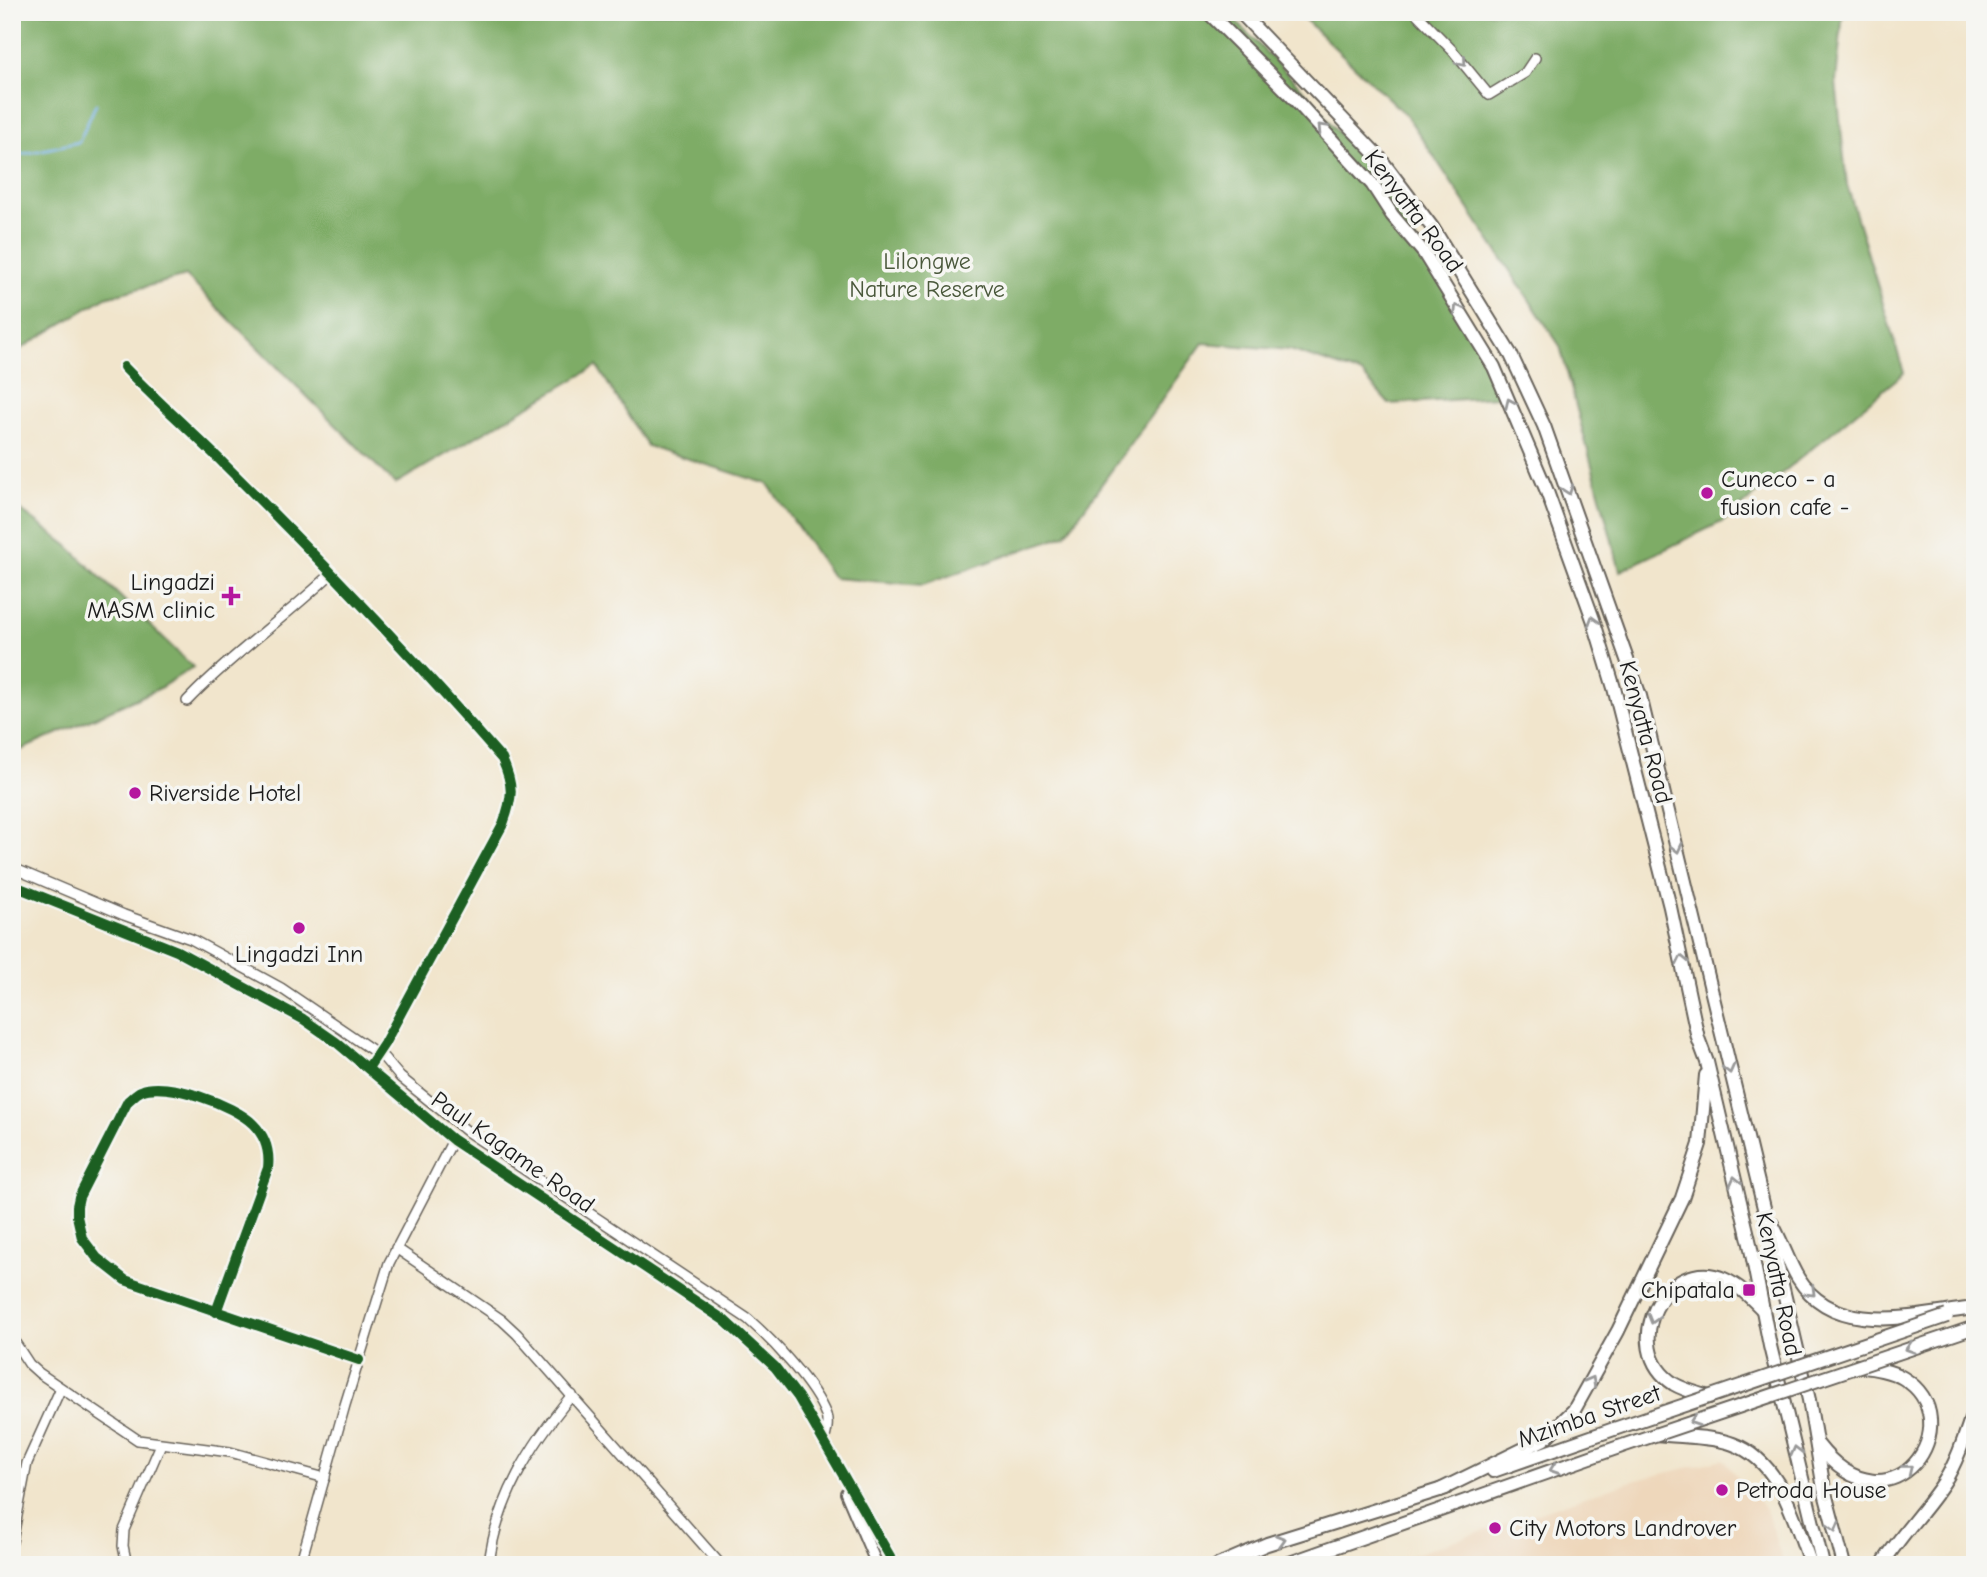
<svg xmlns="http://www.w3.org/2000/svg" width="1987" height="1577" font-family="'Comic Neue',sans-serif">
  <rect width="100%" height="100%" fill="#f6f6f2"/>
  <filter id="ink" filterUnits="userSpaceOnUse"><feTurbulence type="fractalNoise" baseFrequency=".0143" numOctaves="2"/><feDisplacementMap in="SourceGraphic" scale="14" xChannelSelector="R" yChannelSelector="G"/><feConvolveMatrix kernelMatrix="1 2 1 2 8 2 1 2 1" color-interpolation-filters="sRGB"/></filter>
  <filter id="wash" filterUnits="userSpaceOnUse"><feTurbulence type="fractalNoise" baseFrequency=".00686" numOctaves="4" result="noise"/><feDisplacementMap in="SourceGraphic" scale="28" xChannelSelector="R" yChannelSelector="G"/><feGaussianBlur stdDeviation="1.57" result="paint"/><feColorMatrix in="noise" values="0 0 0 0 0 0 0 0 0 0 0 0 0 0 0 0 0 1.4 0 .05"/><feComposite in="paint" operator="in"/></filter>
  <g filter="url(#wash)">
    <rect width="100%" height="100%" fill="#f1e5cc"/>
    <polygon fill="#eed7bb" points="1723,1459 1766,1510 1784,1565 1382,1565 1629,1482"/>
    <g fill="#7eac66" stroke="#4d6441" stroke-width="2">
      <polygon points="27,12 1227,12 1309,96 1387,194 1511,396 1389,404 1362,374 1290,350 1203,343 1065,535 923,585 833,578 768,484 647,446 597,366 395,484 186,276 106,297 19,350 12,363 12,18"/>
      <polygon points="1297,12 1843,12 1836,82 1847,185 1904,373 1724,521 1620,571 1560,346 1407,116"/>
      <polygon points="12,504 67,545 193,667 158,689 12,754"/>
    </g>
    <g fill="none" stroke-linecap="round" stroke-linejoin="round">
      <polyline stroke="#7eb6ee" stroke-width="2.5" points="12,182 19,155 79,142 96,104"/>
    </g>
  </g>
  <g filter="url(#ink)">
    <g fill="none" stroke-linecap="round" stroke-linejoin="round">
      <defs>
        <g id="minor">
          <polyline points="1415,12 1452,50 1489,95 1525,73 1535,58"/>
          <path d="M124,367C157,401 191,431 224,464C320,559 413,657 502,759C514,786 513,797 503,824L384,1044L368,1068"/>
          <path d="M187,701C231,655 285,618 332,573"/>
          <path d="M12,877L20,871L124,915L191,939L281,988L384,1058L400,1077L468,1132L748,1319C773,1341 814,1384 826,1415C829,1424 826,1433 824,1442"/>
          <polyline points="396,1248 502,1320 517,1334 721,1565"/>
          <path d="M216,1312L268,1168C270,1151 265,1136 253,1124C234,1105 166,1080 141,1091C136,1093 132,1098 128,1101L79,1197L77,1206V1216L82,1238L97,1258L125,1280L359,1360"/>
          <polyline points="12,1338 29,1364 39,1373 138,1440 230,1452 325,1478"/>
          <polyline points="12,1542 27,1463 60,1390"/>
          <polyline points="127,1565 123,1546 124,1530 161,1444"/>
          <polyline points="300,1565 345,1405 389,1263 453,1140"/>
          <path d="M489,1565C496,1500 531,1444 572,1395"/>
        </g>
        <g id="tertiary">
          <polyline points="12,885 177,951 303,1019 336,1042 453,1140 724,1320 775,1367 798,1397 895,1565"/>
          <polyline points="846,1493 877,1565"/>
        </g>
        <g id="secondary">
          <polyline points="1208,12 1289,93 1372,184 1392,215 1424,253 1494,367 1546,489 1593,619 1614,688 1670,907 1698,1038 1707,1062 1750,1244 1770,1346 1823,1565"/>
          <polyline points="1240,12 1379,157 1432,227 1511,355 1544,426 1640,696 1765,1212 1809,1400 1824,1489 1844,1565"/>
          <path d="M1772,1224C1782,1242 1788,1261 1798,1278C1834,1337 1912,1316 1967,1309"/>
          <path d="M1709,1397C1697,1393 1684,1390 1674,1384C1617,1347 1666,1254 1724,1279C1740,1286 1751,1298 1762,1309"/>
          <path d="M1657,1434C1679,1437 1712,1436 1733,1444C1782,1462 1794,1521 1811,1565"/>
          <path d="M1818,1445C1892,1540 1974,1421 1903,1378C1890,1370 1871,1368 1856,1366"/>
          <polyline points="1493,1471 1614,1429"/>
          <polyline points="1440,1490 1544,1439 1574,1410 1618,1331 1682,1198 1700,1144 1706,1075"/>
          <polyline points="1218,1565 1267,1544 1446,1488"/>
          <polyline points="1284,1565 1619,1447"/>
          <path d="M1882,1565C1900,1535 1925,1511 1944,1482C1958,1460 1966,1433 1975,1407"/>
        </g>
      </defs>
      <use href="#minor" stroke="#67625a" stroke-width="12"/>
      <use href="#tertiary" stroke="#67625a" stroke-width="14"/>
      <use href="#secondary" stroke="#67625a" stroke-width="16"/>
      <use href="#minor" stroke="#fff" stroke-width="9"/>
      <use href="#tertiary" stroke="#fff" stroke-width="10"/>
      <use href="#secondary" stroke="#fff" stroke-width="12"/>
      <defs>
        <g id="secondary-bridge">
          <polyline points="1614,1429 1947,1316"/>
          <polyline points="1619,1447 1975,1327"/>
        </g>
      </defs>
      <use href="#secondary-bridge" stroke="#67625a" stroke-width="16" stroke-linecap="butt"/>
      <use href="#secondary-bridge" stroke="#fff" stroke-width="12"/>
      <defs>
        <g id="cycleway">
          <path d="M124,367C157,401 191,431 224,464C320,559 413,657 502,759C514,786 513,797 503,824L384,1044L368,1068"/>
          <polyline points="12,885 177,951 303,1019 336,1042 453,1140 724,1320 775,1367 798,1397 895,1565"/>
          <path d="M216,1312L268,1168C270,1151 265,1136 253,1124C234,1105 166,1080 141,1091C136,1093 132,1098 128,1101L79,1197L77,1206V1216L82,1238L97,1258L125,1280L359,1360"/>
        </g>
      </defs>
      <use href="#cycleway" stroke="#f6f6f2" stroke-width="15"/>
      <use href="#cycleway" stroke="#1b5e20" stroke-width="10"/>
    </g>
    <defs><path id="oneway-chevron" d="M-2-3.5L2.5 0L-2 3.5" fill="none" stroke-width="1.6" stroke-linecap="round" stroke-linejoin="round" transform="scale(1.75)"/></defs>
    <g stroke="#999">
      <use href="#oneway-chevron" transform="translate(1462 62) rotate(50)"/>
      <use href="#oneway-chevron" transform="translate(1322 128) rotate(-133)"/>
      <use href="#oneway-chevron" transform="translate(1458 309) rotate(-122)"/>
      <use href="#oneway-chevron" transform="translate(1510 403) rotate(-114)"/>
      <use href="#oneway-chevron" transform="translate(1568 490) rotate(70)"/>
      <use href="#oneway-chevron" transform="translate(1593 621) rotate(-107)"/>
      <use href="#oneway-chevron" transform="translate(1677 848) rotate(77)"/>
      <use href="#oneway-chevron" transform="translate(1682 960) rotate(-102)"/>
      <use href="#oneway-chevron" transform="translate(1729 1069) rotate(76)"/>
      <use href="#oneway-chevron" transform="translate(1735 1181) rotate(-103)"/>
      <use href="#oneway-chevron" transform="translate(1811 1292) rotate(44)"/>
      <use href="#oneway-chevron" transform="translate(1653 1319) rotate(106)"/>
      <use href="#oneway-chevron" transform="translate(1910 1348) rotate(162)"/>
      <use href="#oneway-chevron" transform="translate(1591 1381) rotate(-61)"/>
      <use href="#oneway-chevron" transform="translate(1694 1421) rotate(161)"/>
      <use href="#oneway-chevron" transform="translate(1796 1451) rotate(-104)"/>
      <use href="#oneway-chevron" transform="translate(1554 1469) rotate(161)"/>
      <use href="#oneway-chevron" transform="translate(1908 1469) rotate(-39)"/>
      <use href="#oneway-chevron" transform="translate(1834 1527) rotate(75)"/>
      <use href="#oneway-chevron" transform="translate(1281 1540) rotate(-17)"/>
    </g>
  </g>
  <g fill="#b5179e" stroke="#f6f6f2" stroke-width="2.5">
    <circle cx="1707" cy="493" r="7"/>
    <path d="M227.5 585.5h7v7h7v7h-7v7h-7v-7h-7v-7h7z"/>
    <circle cx="135" cy="793" r="7"/>
    <circle cx="299" cy="928" r="7"/>
    <rect x="1742" y="1283" width="14" height="14" rx="3.5"/>
    <circle cx="1722" cy="1490" r="7"/>
    <circle cx="1495" cy="1528" r="7"/>
  </g>
  <g text-anchor="middle" dominant-baseline="central" stroke-width="7" stroke-linejoin="round" paint-order="stroke">
    <g font-size="24" fill="#1c1c1c" stroke="#f6f6f2">
      <text transform="translate(1414 211) rotate(53)">Kenyatta Road</text>
      <text transform="translate(1646 732) rotate(75)">Kenyatta Road</text>
      <text transform="translate(513 1152) rotate(35)">Paul Kagame Road</text>
      <text transform="translate(1779 1284) rotate(78)">Kenyatta Road</text>
      <text transform="translate(1589 1416) rotate(-19)">Mzimba Street</text>
    </g>
    <g font-size="24" fill="#4a583b" stroke="#f6f6f2">
      <text x="927" y="261">Lilongwe<tspan x="927" dy="28">Nature Reserve</tspan></text>
    </g>
    <g font-size="24" fill="#1c1c1c" stroke="#f6f6f2" text-anchor="start">
      <text x="1721" y="479">Cuneco - a<tspan x="1721" dy="28">fusion cafe -</tspan></text>
      <text x="215" y="582" text-anchor="end">Lingadzi<tspan x="215" dy="28">MASM clinic</tspan></text>
      <text x="149" y="793">Riverside Hotel</text>
      <text x="299" y="954" text-anchor="middle">Lingadzi Inn</text>
      <text x="1735" y="1290" text-anchor="end">Chipatala</text>
      <text x="1736" y="1490">Petroda House</text>
      <text x="1509" y="1528">City Motors Landrover</text>
    </g>
  </g>
  <rect width="1987" height="1577" fill="none" stroke="#f6f6f2" stroke-width="42"/>
</svg>
